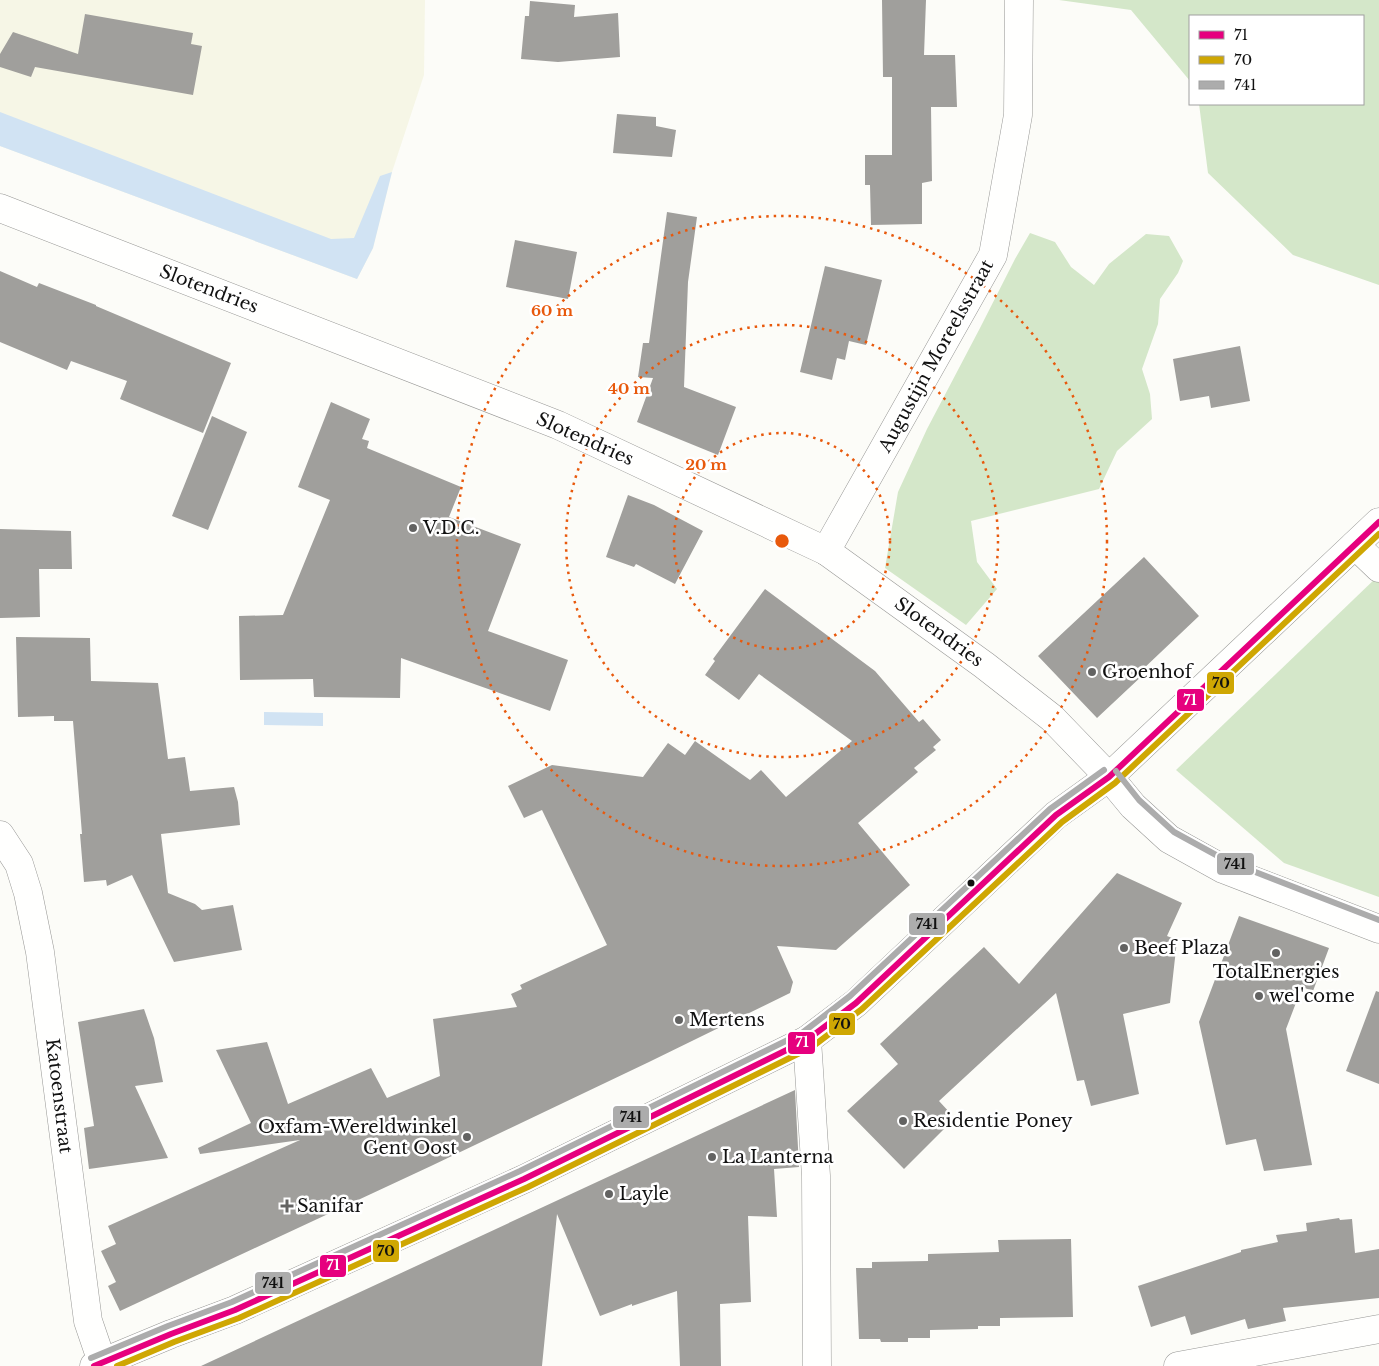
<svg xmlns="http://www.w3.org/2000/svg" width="1379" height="1366" font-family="'Libre Baskerville',serif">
  <rect width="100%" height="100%" fill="#fcfcf8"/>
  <polygon fill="#f6f6e6" points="0,0 425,0 424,75 392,172 373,248 357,279 0,146"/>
  <g fill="#d4e7c9">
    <polygon points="1059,0 1379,0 1379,285 1293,255 1208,173 1199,104 1363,104 1363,16 1190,16 1190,81 1131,10"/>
    <polygon points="1030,233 1055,242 1071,267 1094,285 1109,264 1146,234 1169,236 1183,261 1178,273 1160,299 1158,324 1142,369 1150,394 1152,419 1117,451 1099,489 971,521 977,562 997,589 966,625 885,568 898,492 927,429 980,328 1015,259"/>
    <polygon points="1379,575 1379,897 1284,863 1176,770"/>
  </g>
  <g fill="#d1e3f3">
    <polygon points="0,112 331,239 354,238 380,176 392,172 373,248 357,279 0,146"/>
    <polygon points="264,712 323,713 323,726 264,725"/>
  </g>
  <g fill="#a09f9c">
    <polygon points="882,0 926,0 924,55 955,55 957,107 931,107 932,181 922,183 922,224 871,225 870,185 865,185 865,155 892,155 892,77 883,77"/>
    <polygon points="530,1 575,5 574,17 618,13 620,57 558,62 521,59 525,16 529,16"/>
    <polygon points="85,14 193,33 191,44 202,46 193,95 35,67 31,77 0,67 0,54 13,32 78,54"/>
    <polygon points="617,114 656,117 656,126 676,130 672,157 613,153"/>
    <polygon points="667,212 697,217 688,282 684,387 736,407 718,455 637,422 653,378 638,377 643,343 649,343"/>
    <polygon points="515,240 577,252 568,299 506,287"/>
    <polygon points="825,266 882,280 866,345 849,341 845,360 837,358 832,380 800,372"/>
    <polygon points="0,271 37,287 39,283 96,305 96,306 231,363 203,433 120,399 127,381 71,361 67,370 0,342"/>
    <polygon points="1240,346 1250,401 1211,408 1209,396 1180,401 1173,359"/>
    <polygon points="331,402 370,419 362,439 369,441 367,448 461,487 449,517 521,544 488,631 568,660 550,711 401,658 400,698 314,697 313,679 240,680 239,616 283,615 330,500 298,487"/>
    <polygon points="212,416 247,432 208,530 172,516"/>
    <polygon points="628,495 654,505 703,531 675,584 636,564 634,567 606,557"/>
    <polygon points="0,529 71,531 72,569 39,569 40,617 0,618"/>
    <polygon points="1144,557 1199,616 1141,671 1144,674 1097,718 1038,656"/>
    <polygon points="765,589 875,671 919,722 923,719 941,740 933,747 936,750 914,768 918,772 858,823 910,885 836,950 777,946 793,982 790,993 649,1062 431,1166 120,1311 108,1286 116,1282 101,1251 116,1244 108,1226 300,1140 200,1154 198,1148 251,1123 216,1050 267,1042 288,1104 371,1068 387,1098 440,1076 433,1019 517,1007 511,994 522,989 520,985 607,945 542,810 524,818 508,786 552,765 643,777 668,743 685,755 695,741 750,780 761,770 786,797 852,741 759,674 739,700 705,675 715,661 713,659"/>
    <polygon points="16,637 90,638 91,681 158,683 168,759 185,757 190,791 234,787 238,802 240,825 161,834 168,893 195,904 202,910 233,905 242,950 174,962 132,875 107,886 106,880 84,882 80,834 82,834 73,721 54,721 54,716 18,717"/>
    <polygon points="1117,873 1182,903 1167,936 1177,940 1170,1003 1123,1014 1139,1094 1091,1106 1084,1080 1077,1081 1056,993 939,1101 951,1114 946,1118 951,1122 904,1169 847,1111 898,1064 880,1044 984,947 1019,984"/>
    <polygon points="1239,916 1329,948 1313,991 1302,987 1286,1029 1312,1165 1264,1171 1256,1139 1226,1145 1199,1022"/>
    <polygon points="1376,991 1379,992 1379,1084 1346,1071"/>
    <polygon points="144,1009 154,1038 163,1082 135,1086 168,1158 89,1169 84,1128 94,1126 78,1022"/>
    <polygon points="795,1090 799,1167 774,1169 777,1217 748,1216 751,1302 720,1304 721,1366 680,1366 677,1291 632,1306 632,1304 600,1316 557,1214 542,1366 201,1366"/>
    <polygon points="1339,1218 1340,1220 1352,1219 1355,1253 1379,1249 1379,1298 1283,1308 1286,1321 1248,1329 1245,1319 1191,1335 1185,1316 1151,1327 1138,1286 1241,1252 1241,1250 1278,1242 1276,1235 1307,1231 1306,1223"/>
    <polygon points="1071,1239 1073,1317 1000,1318 1000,1326 978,1326 978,1329 930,1330 930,1338 908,1338 908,1342 881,1342 880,1339 859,1339 856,1268 872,1268 872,1262 928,1261 928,1254 999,1252 998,1240"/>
  </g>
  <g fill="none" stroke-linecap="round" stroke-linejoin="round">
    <defs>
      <g id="minor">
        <polyline points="0,208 558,425 826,551 984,665 1052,718 1109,777"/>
        <polyline points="1355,545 1379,568"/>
        <polyline points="826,551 993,255 1018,115 1019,0"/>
        <polyline points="0,835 19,864 28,893 40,952 88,1321 102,1362 109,1366"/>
        <polyline points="807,1040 816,1176 817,1366"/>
        <polyline points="1178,1366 1379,1329"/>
      </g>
      <g id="tertiary">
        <polyline points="1109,777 1133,806 1169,839 1223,869 1379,929"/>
        <polyline points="94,1366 171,1334 235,1310 524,1179 807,1040 856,1003 1056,815 1109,777 1379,522"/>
      </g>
    </defs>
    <use href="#minor" stroke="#979795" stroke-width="29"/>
    <use href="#tertiary" stroke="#979795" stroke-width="29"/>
    <use href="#minor" stroke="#fffffe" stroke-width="28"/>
    <use href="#tertiary" stroke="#fffffe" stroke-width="28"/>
    <defs>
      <polyline id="bus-1" points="94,1366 171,1334 235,1310 524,1179 807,1040 856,1003 1056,815 1109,777 1379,522"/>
      <polyline id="bus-2" points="117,1366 174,1342 239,1318 528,1187 812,1047 862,1009 1062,822 1115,783 1379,534"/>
      <g id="bus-3">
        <polyline points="1116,771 1139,800 1174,832 1227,861 1379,920"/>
        <polyline points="91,1358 168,1326 232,1302 520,1171 802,1033 850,996 1050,809 1104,770"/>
      </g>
    </defs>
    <use href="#bus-1" stroke="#fff" stroke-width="10"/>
    <use href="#bus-2" stroke="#fff" stroke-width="10"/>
    <use href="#bus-3" stroke="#fff" stroke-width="10"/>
    <use href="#bus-1" stroke="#e6007e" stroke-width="6"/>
    <use href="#bus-2" stroke="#cfa703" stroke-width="6"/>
    <use href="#bus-3" stroke="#acacac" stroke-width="6"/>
  </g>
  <g fill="none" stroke="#e8590c" stroke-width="2.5" stroke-dasharray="2.5 5">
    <circle cx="782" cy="541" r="108"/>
    <circle cx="782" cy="541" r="216"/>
    <circle cx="782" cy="541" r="325"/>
  </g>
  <g fill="#636362" stroke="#fff" stroke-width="2">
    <circle cx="413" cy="528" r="5"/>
    <circle cx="1092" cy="672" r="5"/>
    <circle cx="1124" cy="948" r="5"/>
    <circle cx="1276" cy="953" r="5"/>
    <circle cx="1259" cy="996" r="5"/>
    <circle cx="679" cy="1020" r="5"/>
    <circle cx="903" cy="1121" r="5"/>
    <circle cx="467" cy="1137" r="5"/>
    <circle cx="712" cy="1157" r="5"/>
    <circle cx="609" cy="1194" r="5"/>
    <path d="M284.5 1198.5h5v5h5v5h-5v5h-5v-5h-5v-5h5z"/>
  </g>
  <circle fill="#111" stroke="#fff" stroke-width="2" cx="971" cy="883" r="4.5"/>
  <g text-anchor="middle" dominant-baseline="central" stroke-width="5" stroke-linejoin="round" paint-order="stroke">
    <g font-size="18" fill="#111" stroke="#fff">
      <text transform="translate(209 289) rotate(21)">Slotendries</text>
      <text transform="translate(936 356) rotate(-61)">Augustijn Moreelsstraat</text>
      <text transform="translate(585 439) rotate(24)">Slotendries</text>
      <text transform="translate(939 632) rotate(36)">Slotendries</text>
      <text transform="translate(59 1096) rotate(83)">Katoenstraat</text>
    </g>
    <g font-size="18" fill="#111" stroke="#fff" text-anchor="start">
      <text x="423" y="528">V.D.C.</text>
      <text x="1102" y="672">Groenhof</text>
      <text x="1134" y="948">Beef Plaza</text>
      <text x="1276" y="972" text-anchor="middle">TotalEnergies</text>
      <text x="1269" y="996">wel'come</text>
      <text x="689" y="1020">Mertens</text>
      <text x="913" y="1121">Residentie Poney</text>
      <text x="457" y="1127" text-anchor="end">Oxfam-Wereldwinkel<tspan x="457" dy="21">Gent Oost</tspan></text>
      <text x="722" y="1157">La Lanterna</text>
      <text x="619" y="1194">Layle</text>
      <text x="297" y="1206">Sanifar</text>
    </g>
  </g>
  <circle cx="782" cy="541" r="8" fill="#e8590c" stroke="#fff" stroke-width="2.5"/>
  <g font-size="15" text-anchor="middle" font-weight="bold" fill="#e8590c" stroke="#fff" stroke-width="5" stroke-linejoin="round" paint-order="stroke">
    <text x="552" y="316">60 m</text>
    <text x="629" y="394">40 m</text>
    <text x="706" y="470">20 m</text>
  </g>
  <g stroke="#fff" stroke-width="2">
    <rect x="1206" y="671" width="29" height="24" rx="5" fill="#cfa703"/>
    <rect x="1176" y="688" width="29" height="24" rx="5" fill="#e6007e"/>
    <rect x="1216" y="852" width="39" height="24" rx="5" fill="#acacac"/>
    <rect x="908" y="912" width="38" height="24" rx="5" fill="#acacac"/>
    <rect x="828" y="1012" width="28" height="24" rx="5" fill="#cfa703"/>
    <rect x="787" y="1031" width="29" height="24" rx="5" fill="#e6007e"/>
    <rect x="612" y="1105" width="38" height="24" rx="5" fill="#acacac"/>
    <rect x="372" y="1239" width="28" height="24" rx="5" fill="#cfa703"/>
    <rect x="319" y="1254" width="28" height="24" rx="5" fill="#e6007e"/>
    <rect x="254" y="1271" width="38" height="24" rx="5" fill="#acacac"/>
  </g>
  <g font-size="14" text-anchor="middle" font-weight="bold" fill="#fff">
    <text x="1190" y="705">71</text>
    <text x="802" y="1047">71</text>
    <text x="333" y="1270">71</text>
  </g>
  <g font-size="14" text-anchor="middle" font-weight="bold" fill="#111">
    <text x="1221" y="688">70</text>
    <text x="1235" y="869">741</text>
    <text x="927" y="929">741</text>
    <text x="842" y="1029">70</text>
    <text x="631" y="1122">741</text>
    <text x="386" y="1256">70</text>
    <text x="273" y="1288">741</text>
  </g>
  <rect x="1189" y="15" width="175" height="90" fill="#ffffff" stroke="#a0a0a0"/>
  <rect x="1199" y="31" width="25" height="8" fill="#e6007e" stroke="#a0a0a0"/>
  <text x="1234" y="40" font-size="15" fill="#111111">71</text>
  <rect x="1199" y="56" width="25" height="8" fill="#cfa703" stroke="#a0a0a0"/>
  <text x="1234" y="65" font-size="15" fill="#111111">70</text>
  <rect x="1199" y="81" width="25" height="8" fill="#acacac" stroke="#a0a0a0"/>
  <text x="1234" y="90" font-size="15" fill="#111111">741</text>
</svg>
